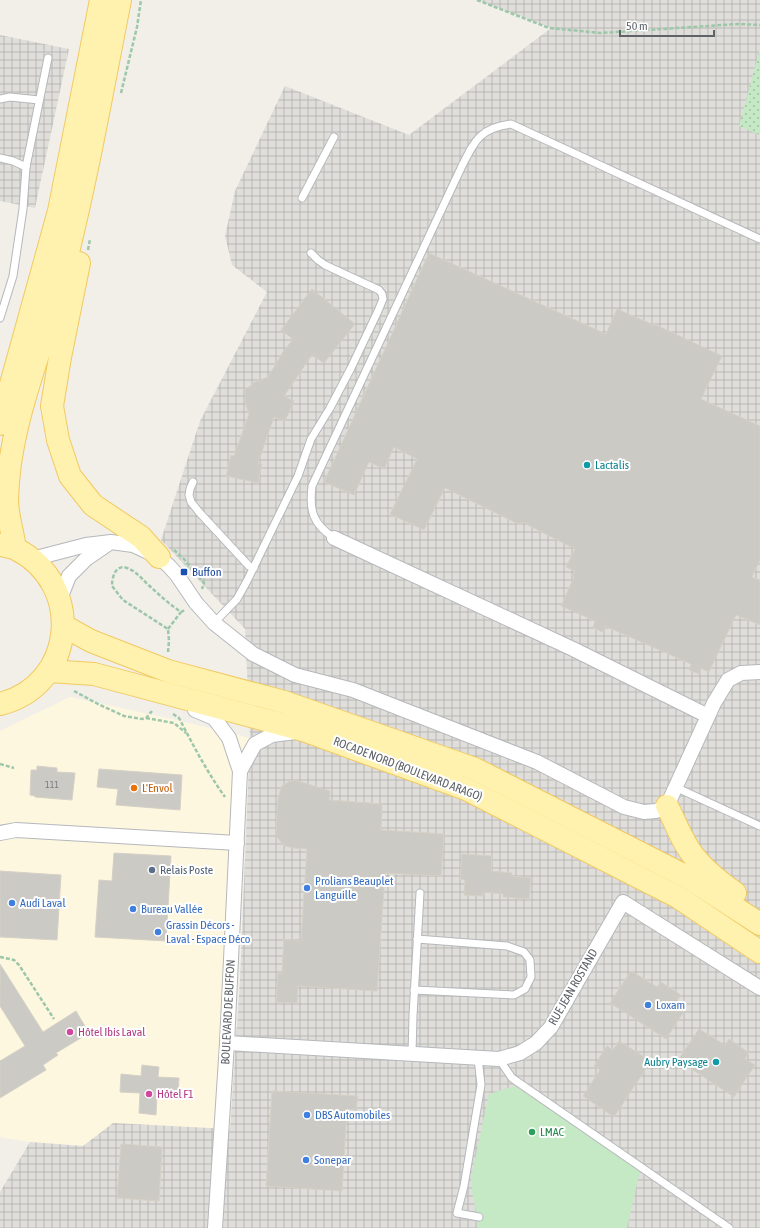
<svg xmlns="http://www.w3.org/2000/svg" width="760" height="1228" font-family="'Asap Condensed',sans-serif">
  <defs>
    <pattern id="industrial-grid" width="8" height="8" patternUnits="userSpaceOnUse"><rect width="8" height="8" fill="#e0deda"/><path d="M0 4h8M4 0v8" fill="none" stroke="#b9b8b5"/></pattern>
    <pattern id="grass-dots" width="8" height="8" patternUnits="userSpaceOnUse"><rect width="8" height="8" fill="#c5e8c5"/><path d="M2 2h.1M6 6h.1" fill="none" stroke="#a3c0a4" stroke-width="1.8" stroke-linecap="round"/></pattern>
  </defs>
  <rect width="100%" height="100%" fill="#f1efe8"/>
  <polygon fill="#fef7e0" points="70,697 172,719 250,738 230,1130 113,1124 83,1146 30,1142 0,1137 0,731"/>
  <g fill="url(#industrial-grid)">
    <polygon points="478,0 760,0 760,1228 0,1228 0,1192 30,1142 83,1146 113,1123 230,1129 240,979 250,738 245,629 161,540 200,421 267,292 232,265 225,236 235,191 285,86 409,135 551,28"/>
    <polygon points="0,35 69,49 35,208 0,201"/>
  </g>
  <polygon fill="url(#grass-dots)" points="760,48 760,135 739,126"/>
  <polygon fill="#c5e8c5" points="515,1086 640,1171 627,1228 478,1228 475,1205 472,1192 471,1178 489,1094"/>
  <g fill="#cccac5" stroke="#d6d1c6">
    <polygon points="429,253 606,334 617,309 654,325 654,324 722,356 701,399 760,426 760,560 752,577 760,581 760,625 736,615 709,672 700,668 699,674 689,670 691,664 605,626 602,632 593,627 595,621 561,606 574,577 572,576 575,571 566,567 575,549 522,522 520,525 445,488 424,530 390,514 417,459 394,447 384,469 369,462 354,495 324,482"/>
    <polygon points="312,289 355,324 324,363 312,355 284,396 294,401 285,421 274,417 258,463 262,464 258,483 226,476 231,455 234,456 249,414 244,400 246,396 244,389 251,386 252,383 268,377 283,352 293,339 281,330"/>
    <polygon points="37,766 57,768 57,772 75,773 72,800 35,797 35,796 30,795 31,770 37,770"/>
    <polygon points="99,769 182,775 180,810 116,805 118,789 97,787"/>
    <polygon points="295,780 330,791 329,800 382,804 381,830 444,834 441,876 385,873 377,991 298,986 297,1003 276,1002 278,973 282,973 284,939 301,941 307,849 294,848 285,846 280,841 276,835 276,832 278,799 280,791 282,786 290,781"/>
    <polygon points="114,853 171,856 166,941 95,937 99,880 112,881"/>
    <polygon points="462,854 492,856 491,871 512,873 512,876 531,878 529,899 503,897 503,894 484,892 483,896 464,895 465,880 460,879"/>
    <polygon points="0,871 61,875 57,940 0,937"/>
    <polygon points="0,964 43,1032 76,1011 89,1033 56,1053 58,1055 43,1065 46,1070 0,1098 0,1061 25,1046 0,1006"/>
    <polygon points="631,971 657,987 661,982 681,995 677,1001 687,1007 666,1039 610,1003"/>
    <polygon points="699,1029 725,1045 729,1039 749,1053 745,1059 755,1065 734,1097 678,1060"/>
    <polygon points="619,1041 651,1061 614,1117 583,1096 600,1070 594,1066 607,1046 613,1050"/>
    <polygon points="142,1065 159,1067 158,1077 179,1078 178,1095 157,1094 156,1115 139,1113 140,1093 120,1092 121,1074 141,1076"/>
    <polygon points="272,1091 358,1096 356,1110 347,1109 342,1191 266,1186"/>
    <polygon points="121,1144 162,1147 159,1201 117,1198"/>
  </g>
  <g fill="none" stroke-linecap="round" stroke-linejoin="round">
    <defs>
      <g id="service">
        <polyline points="0,99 10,97 39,100"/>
        <polyline points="0,158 13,161 26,167"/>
        <polyline points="302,198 334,137"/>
        <polyline points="0,318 13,276 23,209 26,167 48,58"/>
        <polyline points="193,482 190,489 189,495 191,502 199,512 249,566 254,568"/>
        <path d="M334,538C313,524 309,511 312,486L461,168C474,142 479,128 511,124L760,239"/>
        <polyline points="214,623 237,599 247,581 298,476 311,439 330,408 351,368 378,311 383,299 382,294 379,290 325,265 318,260 311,253"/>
        <polyline points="675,787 760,826"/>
        <polyline points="414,990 514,995 525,989 531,977 530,960 524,952 507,946 417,939"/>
        <polyline points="412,1054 413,1016 420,893"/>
        <polyline points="478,1058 481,1085 464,1186 457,1213 479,1217"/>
        <polyline points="499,1059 512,1078 729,1228"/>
      </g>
      <g id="minor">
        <polyline points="334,538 573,649 708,716"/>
        <polyline points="32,559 86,545 111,542 133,545 159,557 169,566 177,575 196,603 214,623 253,654 295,675 353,690 537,762 624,807 644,812 656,811 667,806 714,703 728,680 741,673 760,672"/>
        <polyline points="60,599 69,576 86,559 108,544"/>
        <polyline points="195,710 214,718 229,738 240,771 227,1043 215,1228"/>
        <polyline points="240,771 255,744 272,735 295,732"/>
        <polyline points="0,833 16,830 237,843"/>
        <polyline points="227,1043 499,1059 520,1053 536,1043 551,1027 623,902 760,988"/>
      </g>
      <g id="primary">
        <polyline points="79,263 60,357 52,406 58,440 70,476 93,505 141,537 159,557"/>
        <polyline points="0,424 59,211 101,0"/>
        <path d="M15,548C13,535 7,513 7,501C8,423 44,347 63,272C86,183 102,91 120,0"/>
        <polyline points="64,626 91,641 168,671 284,702 475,769 689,878 760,924"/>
        <polyline points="49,671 94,674 303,730 466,789 678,897 760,952"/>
        <path d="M0,704C76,685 85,584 16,549C12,547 6,546 1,545"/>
        <path d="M667,806C676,823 683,845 697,860C708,873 721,883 735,893"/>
      </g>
    </defs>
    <use href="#service" stroke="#b5b8bc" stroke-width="9"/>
    <use href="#minor" stroke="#b5b8bc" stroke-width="16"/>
    <use href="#primary" stroke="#f2c960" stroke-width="24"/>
    <g stroke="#9cc7a9" stroke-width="2.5" stroke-dasharray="4 2" stroke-linecap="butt">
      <polyline points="477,0 549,28 601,33 738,24 760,25"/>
      <polyline points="121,93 137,27 141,0"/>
      <polyline points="88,250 90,239"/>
      <polyline points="174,550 184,559 204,583 202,589"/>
      <polyline points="168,629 181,612"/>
      <path d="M168,652L169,641L168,629L123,600L112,586C112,576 116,564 127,568C137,571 144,582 152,588C161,597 171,605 181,612L185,610"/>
      <polyline points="74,691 98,704 124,716 142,719 146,718 152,711"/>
      <path d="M173,714L179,718C193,745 207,772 225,797"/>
      <polyline points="146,718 174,723 186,733"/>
      <polyline points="0,764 14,768"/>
      <polyline points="0,957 14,960 19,965 54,1019"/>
    </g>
    <use href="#service" stroke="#fff" stroke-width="7"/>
    <use href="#minor" stroke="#fff" stroke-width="14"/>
    <use href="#primary" stroke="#fff2af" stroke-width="22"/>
  </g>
  <g fill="#0f9aa8" stroke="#fff" stroke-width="1.5">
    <circle cx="587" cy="465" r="4"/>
    <circle cx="716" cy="1062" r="4"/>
  </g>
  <rect fill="#1a4fb4" stroke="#fff" stroke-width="1.5" x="180" y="568" width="8" height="8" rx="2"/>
  <circle fill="#e8710a" stroke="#fff" stroke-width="1.5" cx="134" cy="788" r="4"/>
  <circle fill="#5c6f8a" stroke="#fff" stroke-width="1.5" cx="152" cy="870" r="4"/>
  <g fill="#3f7fe0" stroke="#fff" stroke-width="1.5">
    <circle cx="307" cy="888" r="4"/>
    <circle cx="12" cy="903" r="4"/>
    <circle cx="133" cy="909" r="4"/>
    <circle cx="158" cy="932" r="4"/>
    <circle cx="648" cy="1005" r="4"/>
    <circle cx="307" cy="1115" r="4"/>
    <circle cx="306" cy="1160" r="4"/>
  </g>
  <g fill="#d1479c" stroke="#fff" stroke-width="1.5">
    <circle cx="70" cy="1032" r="4"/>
    <circle cx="149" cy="1094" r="4"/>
  </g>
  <circle fill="#2e9e5b" stroke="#fff" stroke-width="1.5" cx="532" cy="1132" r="4"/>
  <g text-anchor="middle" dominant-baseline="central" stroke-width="4" stroke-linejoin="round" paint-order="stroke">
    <g font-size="10" fill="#7a7d7f">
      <text x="52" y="784">111</text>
    </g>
    <g font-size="12" fill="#0d838f" stroke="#fff" text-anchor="start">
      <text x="595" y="465">Lactalis</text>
      <text x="708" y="1062" text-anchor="end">Aubry Paysage</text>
    </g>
    <g font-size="12" fill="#164399" stroke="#fff" text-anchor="start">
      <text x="192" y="572">Buffon</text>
    </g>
    <g font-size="12" fill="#5f6368" stroke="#fff">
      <text transform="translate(408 769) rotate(21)">ROCADE NORD (BOULEVARD ARAGO)</text>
      <text transform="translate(573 987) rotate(-60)">RUE JEAN ROSTAND</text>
      <text transform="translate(228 1012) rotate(-87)">BOULEVARD DE BUFFON</text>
    </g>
    <g font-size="12" fill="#c56008" stroke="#fff" text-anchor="start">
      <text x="142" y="788">L'Envol</text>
    </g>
    <g font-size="12" fill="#4e5e75" stroke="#fff" text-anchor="start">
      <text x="160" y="870">Relais Poste</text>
    </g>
    <g font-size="12" fill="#366cbe" stroke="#fff" text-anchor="start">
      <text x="315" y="881">Prolians Beauplet<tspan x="315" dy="14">Languille</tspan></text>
      <text x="20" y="903">Audi Laval</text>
      <text x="141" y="909">Bureau Vallée</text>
      <text x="166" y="925">Grassin Décors -<tspan x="166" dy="14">Laval - Espace Déco</tspan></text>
      <text x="656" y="1005">Loxam</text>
      <text x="315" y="1115">DBS Automobiles</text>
      <text x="314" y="1160">Sonepar</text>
    </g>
    <g font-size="12" fill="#b23c85" stroke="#fff" text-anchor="start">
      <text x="78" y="1032">Hôtel Ibis Laval</text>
      <text x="157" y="1094">Hôtel F1</text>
    </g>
    <g font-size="12" fill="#27864d" stroke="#fff" text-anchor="start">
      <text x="540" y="1132">LMAC</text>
    </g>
  </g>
  <path d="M620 30v6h94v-6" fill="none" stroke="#5f6368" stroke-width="2"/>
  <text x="626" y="30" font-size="12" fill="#5f6368" stroke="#ffffff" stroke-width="3" paint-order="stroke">50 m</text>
</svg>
